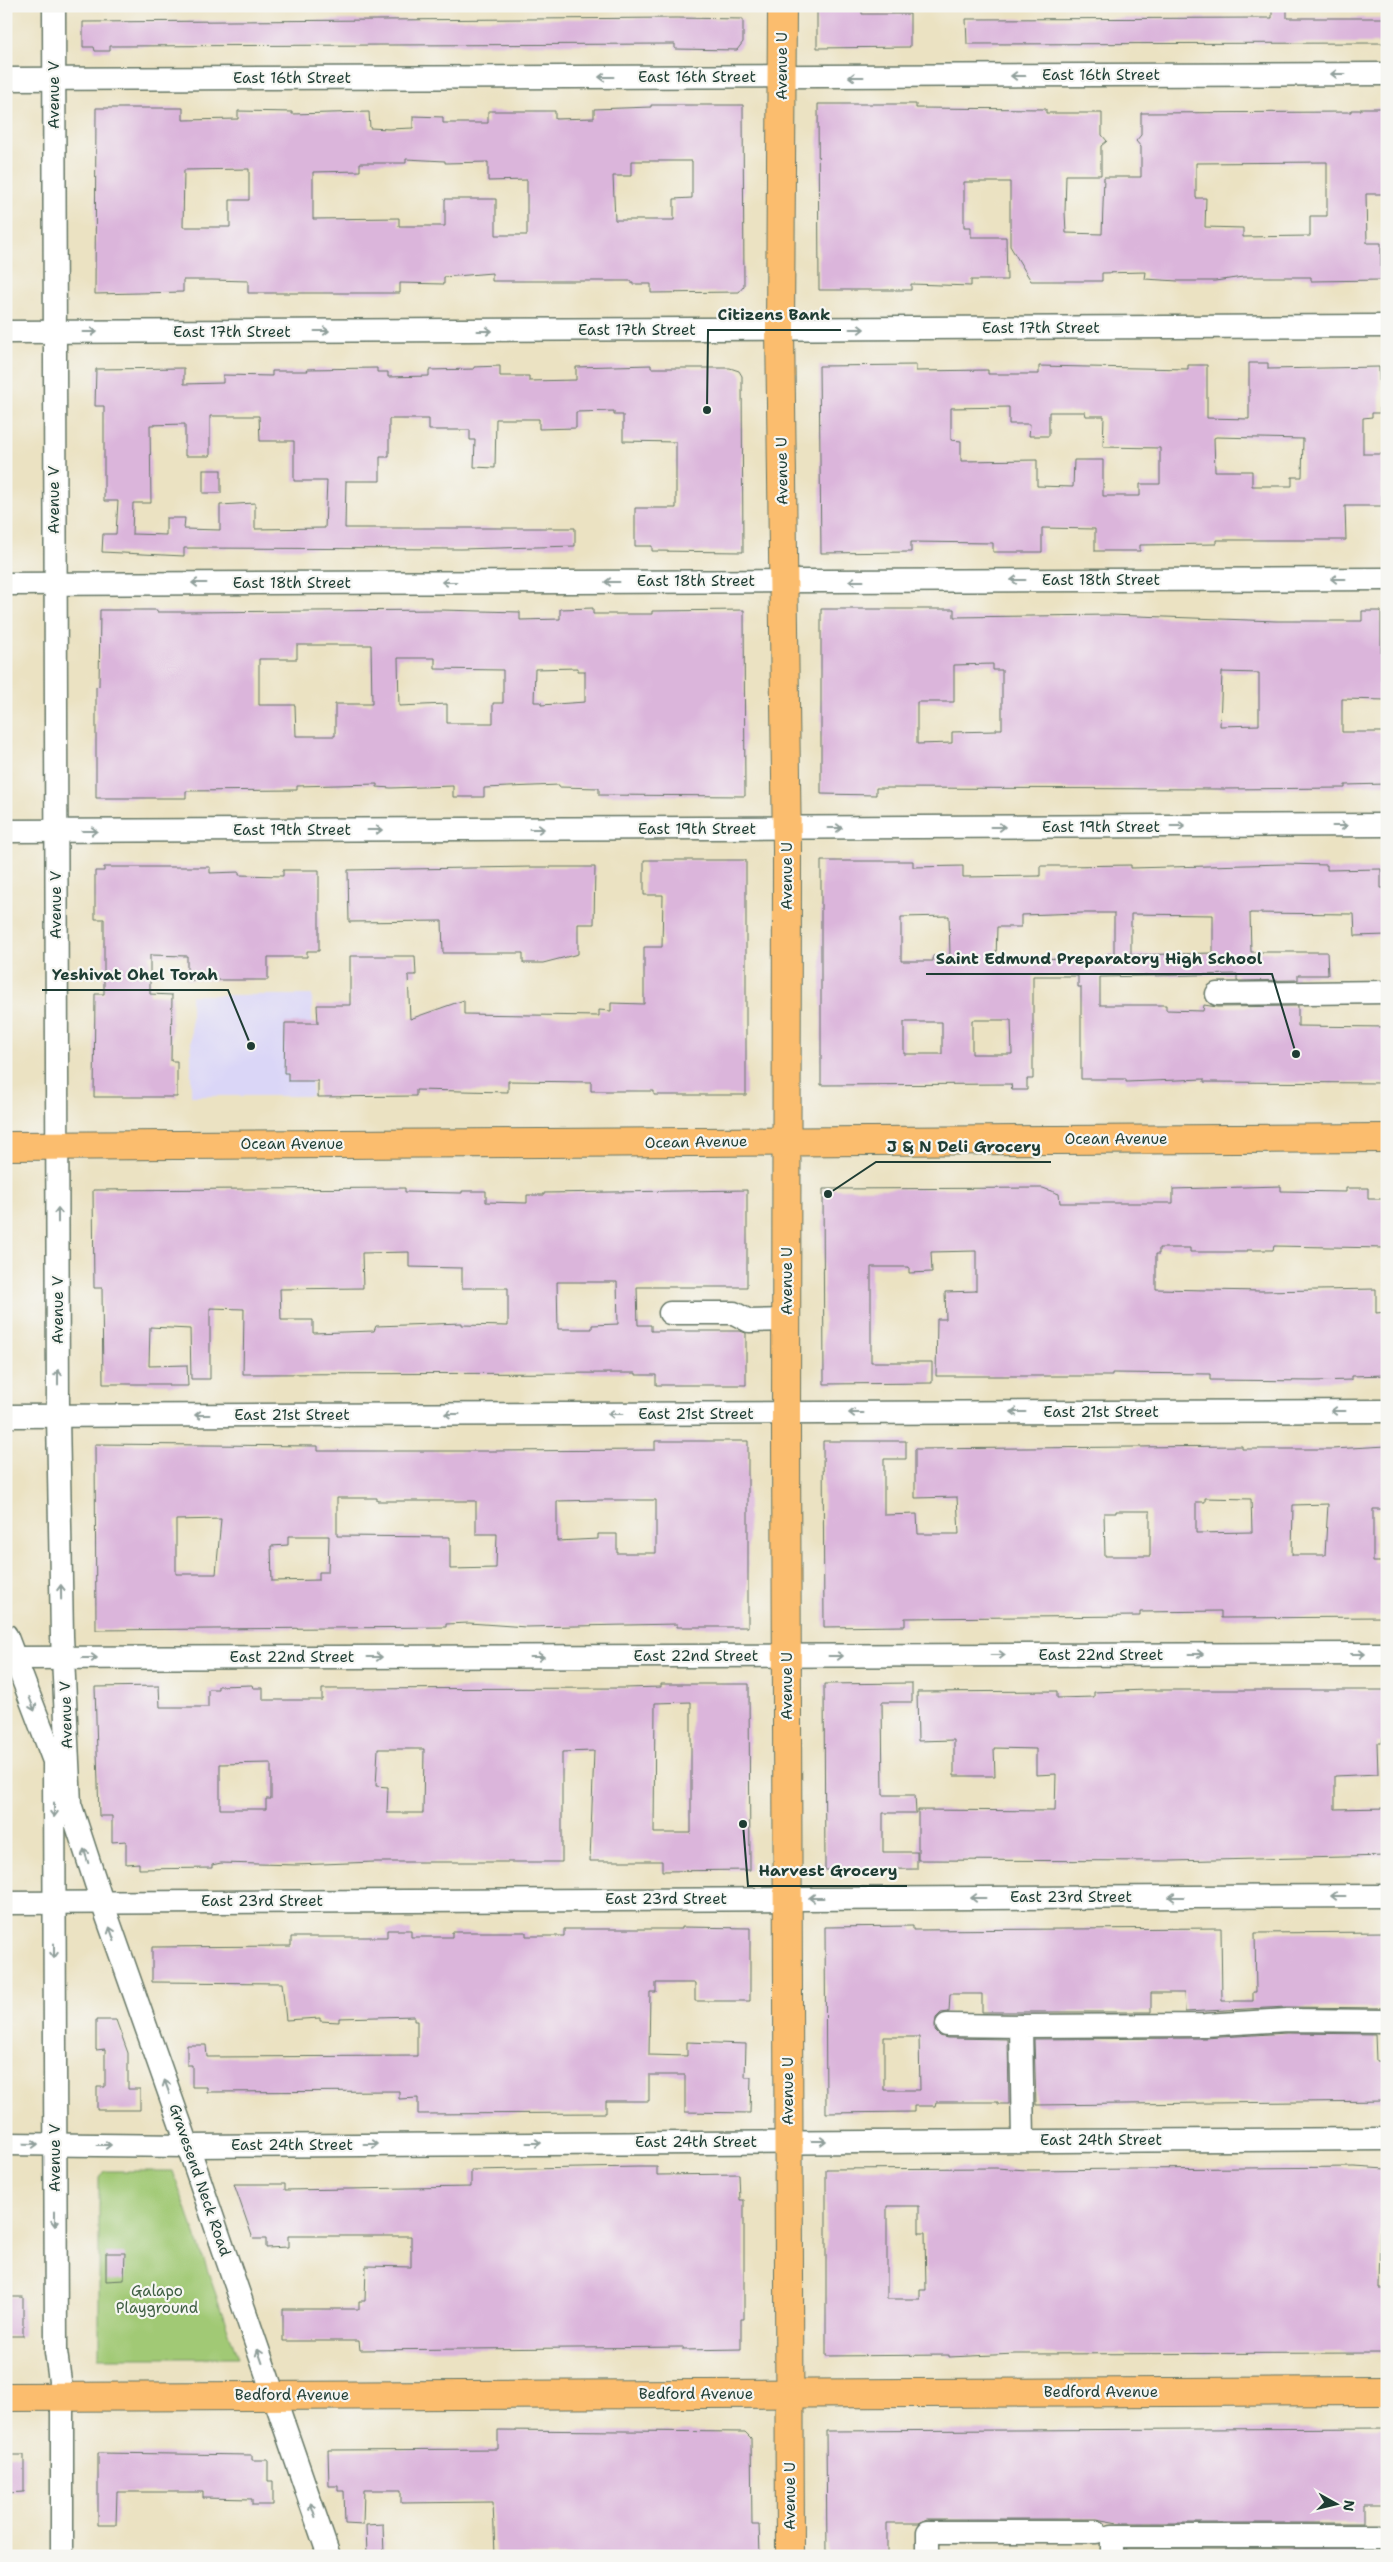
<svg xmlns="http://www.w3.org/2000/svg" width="1393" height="2562" font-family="'Shantell Sans',sans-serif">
  <rect width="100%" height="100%" fill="#f6f6f2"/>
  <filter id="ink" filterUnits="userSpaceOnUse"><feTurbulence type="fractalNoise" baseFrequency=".02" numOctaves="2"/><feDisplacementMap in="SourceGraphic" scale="10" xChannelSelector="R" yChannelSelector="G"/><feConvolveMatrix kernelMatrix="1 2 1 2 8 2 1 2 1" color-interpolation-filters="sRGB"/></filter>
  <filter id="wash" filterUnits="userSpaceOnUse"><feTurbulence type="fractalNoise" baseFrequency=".0096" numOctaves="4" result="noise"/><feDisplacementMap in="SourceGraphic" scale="20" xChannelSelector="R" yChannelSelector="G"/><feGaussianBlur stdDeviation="1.12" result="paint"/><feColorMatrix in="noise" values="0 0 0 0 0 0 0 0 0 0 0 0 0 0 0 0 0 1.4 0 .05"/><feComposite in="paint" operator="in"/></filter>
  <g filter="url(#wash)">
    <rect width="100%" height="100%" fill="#ebe2c2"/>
    <rect fill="#dad6f7" x="191" y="995" width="121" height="101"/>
    <polygon fill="#a1c974" stroke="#608354" points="104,2171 173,2171 238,2358 99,2358 99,2178"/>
    <g id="blocks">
      <g fill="#dbb5db" fill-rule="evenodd">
        <polygon points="1272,6 1287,6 1287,18 1387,18 1387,43 967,44 966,19 1272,18"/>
        <polygon points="817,9 862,9 862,14 910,14 910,47 817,48"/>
        <polygon points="676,18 743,19 743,42 737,50 675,49 675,44 110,46 110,51 95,51 94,47 83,47 83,22"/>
        <path d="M818,104H916V108L1046,109V113H1102V135L1107,141L1101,146V175H1066L1065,212L1066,233L1102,234L1104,177H1141V147L1136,141L1141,135V113L1351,112V110H1361V108H1387V194H1366L1367,243H1381V280L1311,281V277H1243L1215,281H1178L1145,279L1146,272L1102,273V281H1031L1010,246V182H964V227H971V237H1006L1007,280H971V286L911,284V290H819ZM1327,162V216H1310V236L1243,237V228L1205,227L1206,198H1196V163Z"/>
        <path d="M651,105H743L744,286L739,292L651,293V284H632V281H492V273L444,277V284L400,283V293H248V281L212,280H183V292L95,294L96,108H183V120L238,119V111L292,112V114L369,112L370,128L389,129L413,128V116L443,117V123H488V111H555V119L594,118V109L651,107ZM406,159L445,161V163L488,162V181L527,180V235H496V199H445V226H399V218L313,219V172L360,171V163H406ZM631,161H692V198L674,199V220H615L613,176H631ZM249,169V200H230V227H183L184,170Z"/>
        <path d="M1249,363H1268V369L1379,367L1380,413H1372V417L1363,418V454H1382V506H1345L1346,540H1216V544L1140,545V551H1095V529L1042,528V552H993V543L911,542V552L821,553L819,366L916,365V371L988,370V374H1039V366L1188,369V365H1207V418L1249,419ZM1009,407V424H1030L1029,436H1049V412H1085L1086,416H1104L1103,447L1160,448V484H1140V496H1103V460H1074L1073,487L1037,486V460L961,461V441L951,440V408ZM1216,437L1303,439L1302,477H1292V486H1252V471H1215L1214,438Z"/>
        <path d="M651,365V368H730L739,371L742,376L743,552L652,551V546H635V508H676V442L623,441V415H614V411L576,412V428L539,429V419H496L495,468L474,467L475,440H470V430H429V419H389V457H380V481H346L345,528H575V546L461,549L184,548V556L102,552L103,534H116L118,501H104V406H95L96,369L184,368V384L223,383V375L272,376V371H308L307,369L377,368V372H388V377L429,376V370L474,369V367L500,366V376H529V381L576,380V367ZM210,416H259L260,441H294V481H327L325,528L255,529V503L220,505V530L184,529L185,518H166V535L132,534L133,503H151L150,425L185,424V456H210Z"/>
        <rect x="203" y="470" width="18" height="23"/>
        <path d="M593,608V614H652V611L744,610L745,796L599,795V788L559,787V785L484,788V797H453V786L391,788L377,787V784L297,786V790L186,791V798H96V687L99,686L100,610H157V612H184L441,610L520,612V620L560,619V609ZM297,645H371L372,704H335V736H296L295,705H259V659H297ZM398,658H435V669L503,670V703H493V723H447V704L399,706ZM578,668V671H585V702L541,705V702H534L535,669Z"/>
        <path d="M821,609H954V617L1110,615L1276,621H1362V611H1381V680H1387V700L1342,699V732H1387V784L1345,785V788L1224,789L876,788V795L821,794ZM993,664V670H1002V729H996V731L952,732V743L917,744V702H954V665ZM1222,672L1259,673V725L1220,726Z"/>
        <polygon points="644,860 746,860 746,1095 654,1095 654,1091 591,1091 591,1082 508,1081 508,1092 416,1090 416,1096 318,1097 318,1081 288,1081 288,1073 284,1073 285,1023 318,1023 317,1005 350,1005 350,956 415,956 416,975 408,975 410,1019 464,1000 464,1014 599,1016 599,1010 611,1011 611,1003 644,1004 644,947 662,947 663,895 644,895"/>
        <path d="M821,861H913V867L963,866V877L1040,876V866H1065L1131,865V868L1285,864L1327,865V870L1381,869V888H1387V935L1355,936L1354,914L1250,913L1251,952H1327L1328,975H1298V980L1237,981V974L1100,977V1005H1166V1010L1203,1011L1204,1005L1217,1007L1298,1006V1026L1387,1027V1083L1204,1082V1079L1126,1082V1079H1081V987H1078V976H1033V1079H1027V1090H1012L1011,1084L821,1085ZM1082,913H1114V954H1107V958L996,959L997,927H1021V915ZM1131,914L1213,915V953L1131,955ZM949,916L950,956H933V961H901V917ZM972,1020H1011L1012,1054H972ZM904,1022H942V1054H904Z"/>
        <polygon points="104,867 210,867 210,873 239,872 239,875 283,876 283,870 319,870 319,951 307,951 307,957 268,957 268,980 187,980 187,956 150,955 150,994 172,995 171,1061 177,1061 177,1097 94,1097 95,994 104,994 104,919 95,919 95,871 104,871"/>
        <polygon points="532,867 595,867 594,924 578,924 578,954 543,963 523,963 523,953 443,953 442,921 349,922 348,870"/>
        <polygon points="1281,1186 1281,1191 1346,1192 1346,1188 1368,1188 1368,1199 1385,1199 1385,1248 1274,1246 1273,1250 1247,1250 1247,1252 1190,1252 1190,1248 1159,1248 1159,1254 1156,1254 1156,1289 1260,1291 1376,1289 1376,1313 1387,1312 1387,1375 1351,1376 1351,1380 1314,1381 1210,1380 1210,1374 1112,1373 1112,1376 936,1376 937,1319 946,1319 945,1292 976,1291 976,1251 931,1252 932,1272 909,1273 909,1267 871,1267 871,1362 932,1362 932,1383 824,1384 823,1189 1043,1188 1059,1194 1060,1203 1173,1203 1173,1189"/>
        <path d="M405,1188V1192L462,1193V1191H486V1202L527,1203V1195H544V1193L747,1190V1287H637L638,1325H651V1331H740L746,1333V1385H656V1375H636V1373L243,1374L244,1309L210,1308V1379H191L190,1329L150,1327L149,1366L187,1365L188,1386H168V1384H103L102,1288H94L93,1190ZM409,1252V1267L462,1268V1288H508V1326L462,1325V1323L376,1326L374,1331L313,1333V1320H281L280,1289L363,1288L362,1253ZM557,1282H617L618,1324L592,1325V1329H558Z"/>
        <path d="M655,1441H748V1627H677V1624L526,1627L469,1623L446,1624V1627L96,1630L95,1444L318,1446V1451H491L655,1450ZM337,1498H377V1501H476V1534H497L496,1568L450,1569V1537L337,1536ZM602,1500H656V1553H617V1534H598V1539L557,1541V1501ZM221,1519L216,1574H176V1520ZM288,1536H329L328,1572H319V1580L272,1581L271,1546L288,1545Z"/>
        <path d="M823,1441H906V1459H884V1515L917,1514L918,1534H959L957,1497L915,1498V1449L1242,1446V1449H1332L1387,1446V1509H1373V1562H1387V1617L1221,1618V1611L1140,1612V1616L905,1618V1626L824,1627ZM1205,1498L1251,1499L1252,1532L1196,1533V1502H1205ZM1328,1504L1325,1555H1292L1293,1505ZM1116,1511H1150V1556H1105L1104,1513H1116Z"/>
        <polygon points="912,1683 912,1702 882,1702 883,1795 915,1795 916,1813 883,1813 883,1852 917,1852 917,1869 825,1870 824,1684"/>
        <path d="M661,1684H749L750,1870L662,1871V1861H590L594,1751L562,1752V1862H374L296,1865L221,1863L212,1865V1868L139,1869V1863L126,1864V1841L112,1842V1816H99L95,1687L159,1686L160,1707H208V1689H218V1686L252,1685L253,1688H263V1700H322V1689L625,1688L661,1687ZM691,1702V1833H654L655,1703ZM378,1749H424L423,1813H387L388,1787L376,1786ZM271,1763V1799H266V1809H220V1764Z"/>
        <polygon points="1146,1690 1387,1690 1387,1737 1383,1737 1382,1743 1377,1743 1378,1774 1335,1776 1335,1809 1387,1808 1387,1856 1171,1861 918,1860 918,1810 1055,1811 1056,1774 1036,1775 1036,1749 994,1748 995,1776 954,1776 954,1740 918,1741 917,1692 1057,1691 1057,1698 1094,1697 1094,1692"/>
        <path d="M913,1926V1930L1221,1928L1222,2001H1253V1992H1256L1255,1933L1387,1932V2008L1287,2007L1185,2012L1184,1993H1151V2012H982V1994H950L949,2012L941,2013L936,2018L935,2031L940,2036L947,2038L1008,2039L1009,2104H998V2102H936L935,2106H914V2112L826,2113L825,1927ZM884,2037H919L920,2090H884Z"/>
        <polygon points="682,1927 750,1928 750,2001 695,2001 695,1983 656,1983 656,1992 650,1992 649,2055 687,2056 687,2042 746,2044 745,2077 751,2077 750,2113 685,2112 685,2075 649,2075 649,2101 606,2101 606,2113 418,2114 418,2098 399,2099 399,2091 207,2092 207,2087 192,2087 192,2065 187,2065 187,2045 206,2045 207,2057 417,2056 417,2021 414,2021 414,2016 339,2018 339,2022 320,2021 320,2018 286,2020 282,1983 152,1982 152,1947 291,1946 291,1937 387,1937 387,1930 411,1930 411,1937 452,1937 452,1932 526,1932 526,1936 564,1936 564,1929 682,1929"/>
        <polygon points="96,2020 116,2020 128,2053 128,2089 140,2089 140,2110 97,2110 97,2087 105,2087 105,2049 96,2050"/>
        <polygon points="1287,2033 1375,2034 1376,2061 1387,2062 1387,2101 1036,2105 1034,2039 1205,2038"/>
        <polygon points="638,2167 657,2167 657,2175 739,2174 740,2200 744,2200 744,2319 741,2319 741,2349 683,2350 683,2347 360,2350 359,2341 283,2341 283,2309 359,2309 359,2301 365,2301 366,2266 411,2267 411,2236 288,2236 288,2247 266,2248 266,2239 253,2239 234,2184 285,2184 285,2190 471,2187 471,2170"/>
        <path d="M1354,2167L1387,2169V2231H1380L1379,2289H1387V2353L1016,2354L949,2357V2355L826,2356V2169L996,2168L1027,2170ZM887,2206H919V2233H925L926,2290H920V2299H887Z"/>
        <polygon points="106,2253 125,2253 124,2280 106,2281"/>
        <rect x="6" y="2297" width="17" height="39"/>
        <polygon points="1387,2428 1386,2505 1363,2505 1363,2523 1118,2523 1096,2519 928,2519 919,2523 887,2523 887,2556 827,2556 826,2431"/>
        <polygon points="498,2430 745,2432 751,2438 752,2525 759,2525 760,2556 495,2556 493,2502 401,2503 401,2490 364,2490 363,2525 345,2524 344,2491 338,2491 338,2486 329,2486 328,2450 498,2449"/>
        <polygon points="98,2453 252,2455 252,2460 268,2460 268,2481 273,2481 273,2505 252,2505 252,2499 203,2498 203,2492 117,2492 116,2525 98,2525"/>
        <polygon points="6,2455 24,2455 24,2492 6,2493"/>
        <polygon points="383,2524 384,2556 367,2556 366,2525"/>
        <rect x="1125" y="2549" width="238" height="7"/>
      </g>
    </g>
  </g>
  <g filter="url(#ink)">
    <use href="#blocks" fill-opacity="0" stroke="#676" stroke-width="1"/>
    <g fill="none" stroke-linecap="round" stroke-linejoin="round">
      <defs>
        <g id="minor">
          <polyline points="54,6 58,1416 62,1636 70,1804 102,1902 188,2146 329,2556"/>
          <polyline points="6,79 1387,74"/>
          <polyline points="6,332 1387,326"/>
          <polyline points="6,584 1387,579"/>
          <polyline points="6,831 1387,825"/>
          <polyline points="1217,994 1387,992"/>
          <polyline points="670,1313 734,1313 749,1321 787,1320"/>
          <polyline points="6,1416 1387,1411"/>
          <polyline points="6,1635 54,1761 56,2352 62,2396 62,2556"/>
          <polyline points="6,1658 1387,1654"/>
          <polyline points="6,1903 1387,1896"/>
          <polyline points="947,2025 1021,2026"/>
          <polyline points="1023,2140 1021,2026 1205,2025 1287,2020 1387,2021"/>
          <polyline points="6,2144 188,2146 1387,2139"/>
          <polyline points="928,2556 928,2532 1096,2532"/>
          <polyline points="1112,2556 1112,2536 1387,2536"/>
        </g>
        <g id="major">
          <polyline points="782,6 780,329 787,851 786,1433 790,2556"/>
          <polyline points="6,1146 1387,1138"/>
          <polyline points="6,2397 1387,2391"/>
        </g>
      </defs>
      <use href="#minor" stroke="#676" stroke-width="25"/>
      <use href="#major" stroke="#676" stroke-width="30"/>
      <use href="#minor" stroke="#fff" stroke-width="22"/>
      <use href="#major" stroke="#fbbd6e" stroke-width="28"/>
    </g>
    <defs><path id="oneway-shaft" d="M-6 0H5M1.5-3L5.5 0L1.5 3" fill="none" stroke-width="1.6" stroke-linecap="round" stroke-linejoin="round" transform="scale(1.25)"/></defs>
    <g stroke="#8f9e9a">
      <use href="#oneway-shaft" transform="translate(1338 74) rotate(180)"/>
      <use href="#oneway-shaft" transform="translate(1018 76) rotate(180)"/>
      <use href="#oneway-shaft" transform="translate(606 77) rotate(180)"/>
      <use href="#oneway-shaft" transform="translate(856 77) rotate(180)"/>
      <use href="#oneway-shaft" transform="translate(857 329)"/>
      <use href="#oneway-shaft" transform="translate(322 331)"/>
      <use href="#oneway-shaft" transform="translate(485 331)"/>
      <use href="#oneway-shaft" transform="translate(90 332)"/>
      <use href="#oneway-shaft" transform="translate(1338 579) rotate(180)"/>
      <use href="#oneway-shaft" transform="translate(1018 580) rotate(180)"/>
      <use href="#oneway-shaft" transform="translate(856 581) rotate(180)"/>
      <use href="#oneway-shaft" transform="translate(449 582) rotate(180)"/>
      <use href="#oneway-shaft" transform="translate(612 582) rotate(180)"/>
      <use href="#oneway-shaft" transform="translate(199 583) rotate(180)"/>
      <use href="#oneway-shaft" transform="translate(1178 826)"/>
      <use href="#oneway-shaft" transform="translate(1340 826)"/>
      <use href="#oneway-shaft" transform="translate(998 827)"/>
      <use href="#oneway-shaft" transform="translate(835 828)"/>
      <use href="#oneway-shaft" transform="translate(537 829)"/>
      <use href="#oneway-shaft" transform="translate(375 830)"/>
      <use href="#oneway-shaft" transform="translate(90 831)"/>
      <use href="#oneway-shaft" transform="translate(58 1215) rotate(-90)"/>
      <use href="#oneway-shaft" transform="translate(58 1377) rotate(-90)"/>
      <use href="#oneway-shaft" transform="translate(1338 1411) rotate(180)"/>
      <use href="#oneway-shaft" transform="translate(1018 1412) rotate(180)"/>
      <use href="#oneway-shaft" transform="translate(856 1413) rotate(180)"/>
      <use href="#oneway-shaft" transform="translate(452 1414) rotate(180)"/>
      <use href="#oneway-shaft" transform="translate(615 1414) rotate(180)"/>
      <use href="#oneway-shaft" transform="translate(202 1415) rotate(180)"/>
      <use href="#oneway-shaft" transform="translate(61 1592) rotate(-91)"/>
      <use href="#oneway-shaft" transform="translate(1196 1654)"/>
      <use href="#oneway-shaft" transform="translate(1358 1654)"/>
      <use href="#oneway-shaft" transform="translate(998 1655)"/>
      <use href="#oneway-shaft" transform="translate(836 1656)"/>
      <use href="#oneway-shaft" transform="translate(375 1657)"/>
      <use href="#oneway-shaft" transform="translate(537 1657)"/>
      <use href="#oneway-shaft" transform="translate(90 1658)"/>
      <use href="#oneway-shaft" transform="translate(32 1704) rotate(69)"/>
      <use href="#oneway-shaft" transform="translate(54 1810) rotate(90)"/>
      <use href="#oneway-shaft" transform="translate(86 1856) rotate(-108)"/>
      <use href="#oneway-shaft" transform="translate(1338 1896) rotate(180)"/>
      <use href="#oneway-shaft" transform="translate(1176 1897) rotate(180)"/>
      <use href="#oneway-shaft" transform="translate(816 1898) rotate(180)"/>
      <use href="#oneway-shaft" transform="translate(978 1898) rotate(180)"/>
      <use href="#oneway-shaft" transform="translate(112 1934) rotate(-109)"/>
      <use href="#oneway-shaft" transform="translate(54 1951) rotate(90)"/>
      <use href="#oneway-shaft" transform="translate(167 2087) rotate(-110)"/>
      <use href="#oneway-shaft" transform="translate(819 2141)"/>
      <use href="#oneway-shaft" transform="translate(534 2143)"/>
      <use href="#oneway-shaft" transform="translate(31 2144) rotate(1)"/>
      <use href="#oneway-shaft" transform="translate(371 2144)"/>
      <use href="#oneway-shaft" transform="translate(104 2145)"/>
      <use href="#oneway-shaft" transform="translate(55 2219) rotate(90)"/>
      <use href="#oneway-shaft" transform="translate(260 2356) rotate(-109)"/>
      <use href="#oneway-shaft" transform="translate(313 2510) rotate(-109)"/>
    </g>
  </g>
  <g text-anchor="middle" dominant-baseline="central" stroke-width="4.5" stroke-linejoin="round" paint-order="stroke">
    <g font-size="15" fill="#1f3d34" stroke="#f6f6f2">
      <text transform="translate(782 66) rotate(-90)">Avenue U</text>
      <text x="1101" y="75">East 16th Street</text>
      <text x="697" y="77">East 16th Street</text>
      <text x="292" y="78">East 16th Street</text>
      <text transform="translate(54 95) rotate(-90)">Avenue V</text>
      <text x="1041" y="328">East 17th Street</text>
      <text x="637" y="330">East 17th Street</text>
      <text x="232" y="332">East 17th Street</text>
      <text transform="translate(782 471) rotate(-91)">Avenue U</text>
      <text transform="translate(54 500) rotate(-90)">Avenue V</text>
      <text x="1101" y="580">East 18th Street</text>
      <text x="696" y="581">East 18th Street</text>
      <text x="292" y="583">East 18th Street</text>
      <text x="1101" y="827">East 19th Street</text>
      <text x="697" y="829">East 19th Street</text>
      <text x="292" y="830">East 19th Street</text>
      <text transform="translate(787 876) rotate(-90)">Avenue U</text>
      <text transform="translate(56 905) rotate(-90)">Avenue V</text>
      <text x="1116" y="1139">Ocean Avenue</text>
      <text transform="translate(696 1142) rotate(-1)">Ocean Avenue</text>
      <text x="292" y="1144">Ocean Avenue</text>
      <text transform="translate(787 1281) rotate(-90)">Avenue U</text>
      <text transform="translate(58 1310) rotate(-90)">Avenue V</text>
      <text x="1101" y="1412">East 21st Street</text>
      <text x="696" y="1414">East 21st Street</text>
      <text x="292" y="1415">East 21st Street</text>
      <text x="1101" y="1655">East 22nd Street</text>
      <text x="696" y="1656">East 22nd Street</text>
      <text x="292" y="1657">East 22nd Street</text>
      <text transform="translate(787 1686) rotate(-90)">Avenue U</text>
      <text transform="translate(66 1715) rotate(-92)">Avenue V</text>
      <text x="1071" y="1897">East 23rd Street</text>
      <text x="666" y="1899">East 23rd Street</text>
      <text x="262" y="1901">East 23rd Street</text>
      <text transform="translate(788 2091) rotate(-90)">Avenue U</text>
      <text x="1101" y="2140">East 24th Street</text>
      <text x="696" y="2142">East 24th Street</text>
      <text x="292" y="2145">East 24th Street</text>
      <text transform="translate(55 2158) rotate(-90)">Avenue V</text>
      <text transform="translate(200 2180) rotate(71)">Gravesend Neck Road</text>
      <text x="1101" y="2392">Bedford Avenue</text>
      <text x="696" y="2394">Bedford Avenue</text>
      <text x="292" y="2395">Bedford Avenue</text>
      <text transform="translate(790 2496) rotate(-90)">Avenue U</text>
    </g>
    <g font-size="15" fill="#406044" stroke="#f6f6f2">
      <text x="157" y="2291">Galapo<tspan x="157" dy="17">Playground</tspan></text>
    </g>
  </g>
  <path fill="none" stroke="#1f3d34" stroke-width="2" d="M707 410L708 330H841M1296 1054L1272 974H926M251 1046L228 990H42M828 1194L876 1162H1051M743 1824L748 1886H907"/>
  <g fill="#1f3d34" stroke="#f6f6f2" stroke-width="2">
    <circle cx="707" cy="410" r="5"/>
    <circle cx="1296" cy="1054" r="5"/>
    <circle cx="251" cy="1046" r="5"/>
    <circle cx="828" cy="1194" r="5"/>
    <circle cx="743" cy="1824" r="5"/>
  </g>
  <g font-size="16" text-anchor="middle" font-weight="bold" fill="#1f3d34" stroke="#f6f6f2" stroke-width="4.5" stroke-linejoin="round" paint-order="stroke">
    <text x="774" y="320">Citizens Bank</text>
    <text x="1099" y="964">Saint Edmund Preparatory High School</text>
    <text x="135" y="980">Yeshivat Ohel Torah</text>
    <text x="964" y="1152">J &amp; N Deli Grocery</text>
    <text x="828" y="1876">Harvest Grocery</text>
  </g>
  <rect width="1393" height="2562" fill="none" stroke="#f6f6f2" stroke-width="25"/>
  <g transform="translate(1336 2504) rotate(98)" stroke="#f6f6f2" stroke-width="4" paint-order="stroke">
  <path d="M0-4L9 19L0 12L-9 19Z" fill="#1f3d34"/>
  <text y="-8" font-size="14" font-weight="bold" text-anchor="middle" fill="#1f3d34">N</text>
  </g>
</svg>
